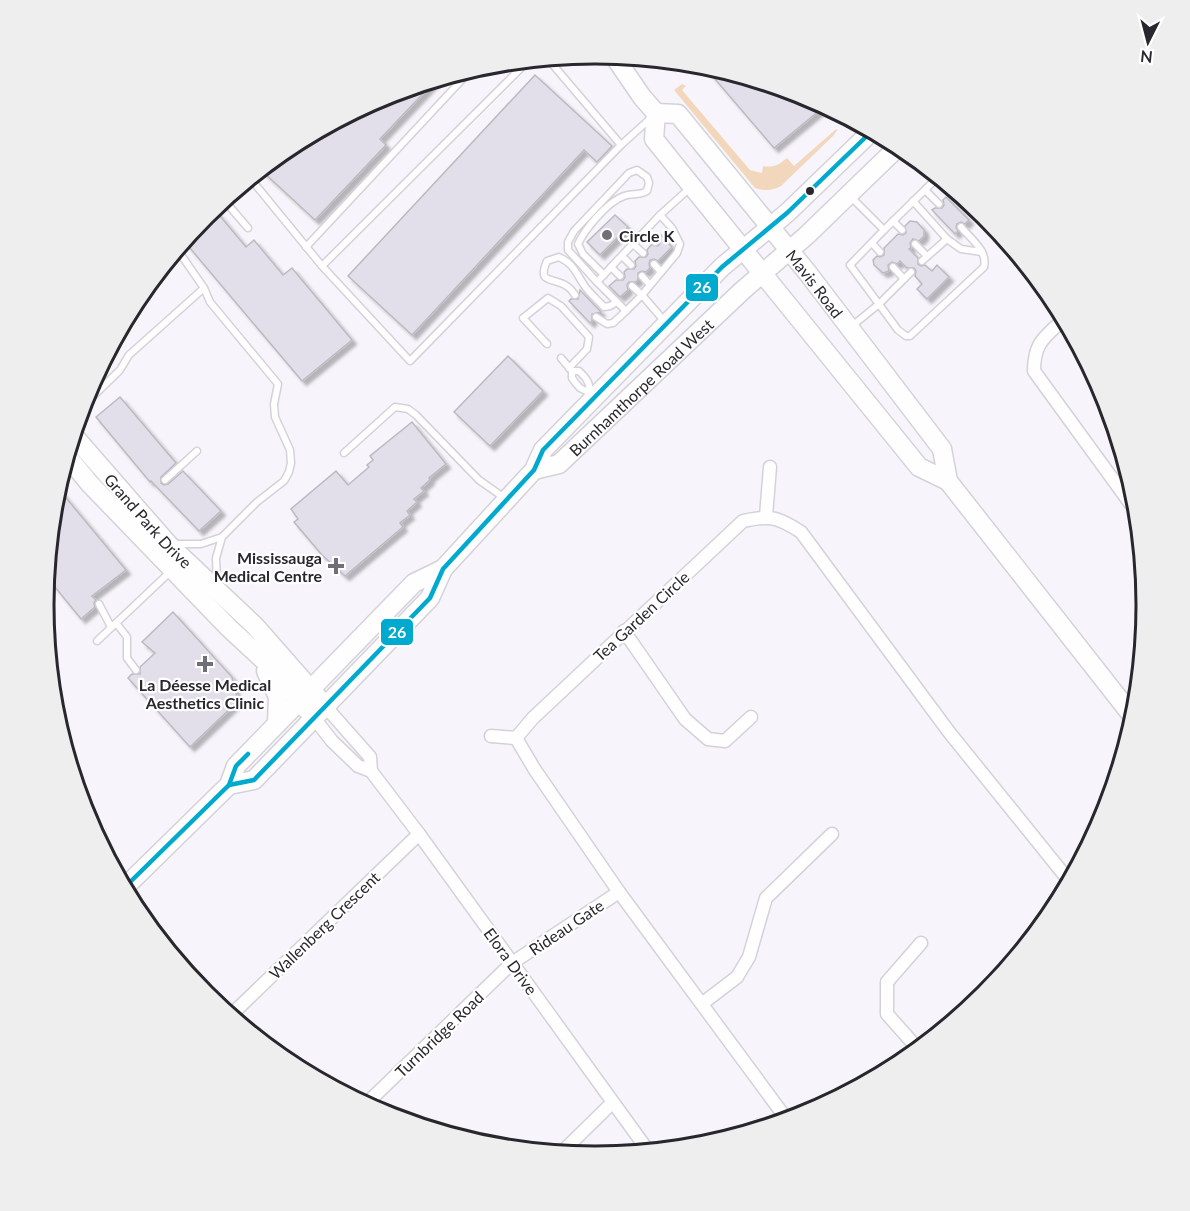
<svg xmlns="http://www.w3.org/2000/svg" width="1190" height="1211" font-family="Lato,sans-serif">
  <defs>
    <filter id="shadow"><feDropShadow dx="4.5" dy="4.5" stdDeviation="1.5" flood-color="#0004"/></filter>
  </defs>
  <rect width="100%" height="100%" fill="#f7f5fb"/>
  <path fill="#f3d7bc" d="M682,84L686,86L682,90L750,170L762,173L763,166C774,168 778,165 787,158L794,166L835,130L838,129L833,136L781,186C772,191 765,191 755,188L674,90Z"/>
  <g fill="#e2deea" stroke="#bcbac0" stroke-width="1.5" filter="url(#shadow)">
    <polygon points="703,65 806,96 820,110 774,148"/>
    <polygon points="535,75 612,146 597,162 584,150 412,335 348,276"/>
    <polygon points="436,80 380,139 386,145 315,220 261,170 289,147 384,96"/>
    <polygon points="946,197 969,220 965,224 961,222 957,224 956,227 958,231 955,234 932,210 935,208 942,208 944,205 943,200"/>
    <polygon points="215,210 246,247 254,240 283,275 292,268 352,340 302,381 184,241 198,224"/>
    <polygon points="615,215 628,227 600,255 587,242"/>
    <polygon points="910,221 917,222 924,230 924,236 919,241 913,239 910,243 911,248 909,249 918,258 918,264 921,266 925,265 932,271 937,265 949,277 927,299 917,289 922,284 915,276 916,271 914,268 907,268 900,261 897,264 892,262 888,265 889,271 883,273 874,265 873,260 877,256 880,257 884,255 884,248 898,234 903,235 906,233 905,226"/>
    <polygon points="661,235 672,247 658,261 654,259 650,260 649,264 650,268 646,272 642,271 638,273 638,280 636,282 629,282 627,285 628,290 620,297 609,286 616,280 623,280 625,277 624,272 627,269 634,269 636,266 635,261 639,257 646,257 648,254 647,250 651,245 658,246 660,243 659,238"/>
    <polygon points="580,290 601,312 592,314 592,321 590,323 569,301 571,299 578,299"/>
    <polygon points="508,356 543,391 490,446 454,412"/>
    <polygon points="120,397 176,463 161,477 161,483 164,485 168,484 183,471 221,511 199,531 151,481 150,482 96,417"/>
    <polygon points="412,422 446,464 429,478 430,480 421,488 424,491 414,499 417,502 407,511 410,515 400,523 403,527 345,576 322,555 294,522 298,519 291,509 336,471 348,485 369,467 367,465 373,460 370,456"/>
    <polygon points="57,487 126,570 92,596 96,600 94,603 95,607 81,619 46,576 54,498"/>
    <polygon points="173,612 232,677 238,701 190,747 128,678 132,674 140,674 140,667 155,653 142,642"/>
  </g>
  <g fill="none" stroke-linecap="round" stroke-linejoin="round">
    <defs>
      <g id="lane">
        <polyline points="548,59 621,145"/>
        <polyline points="250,178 322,266 410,361 621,145 651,118"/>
        <polyline points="925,190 939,204"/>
        <path d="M849,195L884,230L850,265L898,330L906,336H910L984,267C988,251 971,239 961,227"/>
        <polyline points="224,200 248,228"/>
        <polyline points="913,201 947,239 922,261"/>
        <polyline points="893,221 902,230"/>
        <polyline points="884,230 938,177"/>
        <polyline points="645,232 655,242"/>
        <polyline points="947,239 961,249 982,252"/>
        <polyline points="872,243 880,252"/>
        <polyline points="633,244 643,253"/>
        <polyline points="915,244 927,256"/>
        <polyline points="306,247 471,70"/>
        <polyline points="622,256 631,265"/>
        <polyline points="654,264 661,272"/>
        <polyline points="322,266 528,61"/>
        <polyline points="611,267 620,276"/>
        <polyline points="893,267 904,279"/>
        <polyline points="642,276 650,285"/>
        <path d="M597,282L568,250V242L574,231L629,173L637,170L647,177L649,183L647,191C639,196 632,193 624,196C607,202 585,229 578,244L583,254L604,275"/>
        <polyline points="632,286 642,295 626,311 597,282 660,215"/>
        <path d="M575,295C573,292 571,289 568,287C555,276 536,286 547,261L559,257C575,265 575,272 584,285C589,293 598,300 604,307L610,306L617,302"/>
        <polyline points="596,317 607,324 613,323 626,311"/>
        <polyline points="666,323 642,295 677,253 680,244 672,228 660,215 691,187"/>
        <polyline points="852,326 879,304 911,272"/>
        <polyline points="547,344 523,318 548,298 561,306 589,337 587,349 569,368"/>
        <path d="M561,358L572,371V378C574,381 577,385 580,388C585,391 589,391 594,396"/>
        <path d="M572,371H579C586,378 589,381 590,391"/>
        <polyline points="81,408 120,370 129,355 204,288"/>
        <polyline points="344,453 395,407 408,409 416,415 479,480 506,499"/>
        <polyline points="165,480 197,451"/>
        <polyline points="174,544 201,544 222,537 257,502 284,481 289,472 291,463 290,450 275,417 274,404 278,384 210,302 204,288 177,249"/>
        <polyline points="217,584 216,558 222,537"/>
        <polyline points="99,604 111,627"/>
        <polyline points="116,623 127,637 127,658 136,670"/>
        <polyline points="97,641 170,572"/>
      </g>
      <g id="street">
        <path d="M1064,319C1045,337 1034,342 1034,371L1138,514"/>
        <polyline points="766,516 770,467"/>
        <polyline points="624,631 685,719 708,739 725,741 751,717"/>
        <polyline points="325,706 370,757 371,771"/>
        <polyline points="314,718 332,741 358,766 371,771 419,834 649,1152"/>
        <polyline points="491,736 516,738"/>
        <path d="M516,738L533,718L743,521C771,515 778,517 801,532L949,732L1070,882"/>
        <polyline points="516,738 535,770 619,892 788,1121"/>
        <polyline points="703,1003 737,977 749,957 766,898 832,834"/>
        <polyline points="230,1016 419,834"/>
        <polyline points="919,1050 887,1014 887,982 921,943"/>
        <polyline points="365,1105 512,963 619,892"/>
        <polyline points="560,1154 612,1103"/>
      </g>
      <g id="secondary">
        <polyline points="614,56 642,97 656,113 654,139 678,169 919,467 948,481 1134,718"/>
        <path id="s1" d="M656,113L678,114L807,272L942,449L948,481"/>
        <path id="s2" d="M73,435L168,544L255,626L319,699"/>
        <polyline points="67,456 90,484 229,628 269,665 307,710"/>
        <path id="s3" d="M534,470L559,464L743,290L806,236L899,146"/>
        <polyline points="266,671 278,697 277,724"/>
        <polyline points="229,785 254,780 430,598 443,569 534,470 543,450 722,267 787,213 872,131"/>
        <polyline points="124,888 229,785 236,766 414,583 443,569"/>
      </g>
    </defs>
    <use href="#lane" stroke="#d4d2d8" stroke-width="9"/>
    <use href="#street" stroke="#d4d2d8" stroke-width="15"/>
    <use href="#secondary" stroke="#d4d2d8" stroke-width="21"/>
    <use href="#lane" stroke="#fefefe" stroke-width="6"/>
    <use href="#street" stroke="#fefefe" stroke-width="12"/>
    <use href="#secondary" stroke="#fefefe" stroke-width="18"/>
    <defs>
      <g id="bus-1">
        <polyline points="229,785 254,780 430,598 443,569 534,470 543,450 722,267 787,213 872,131"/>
        <polyline points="124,888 229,785 236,766 248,754"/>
      </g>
    </defs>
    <use href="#bus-1" stroke="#fff" stroke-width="9"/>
    <use href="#bus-1" stroke="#00a9ce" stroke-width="4.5"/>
  </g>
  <circle fill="#29272e" stroke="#fff" stroke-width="2" cx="810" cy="191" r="5"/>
  <g fill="#716f76" stroke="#fff" stroke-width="2">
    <circle cx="607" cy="235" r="6"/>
    <path d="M333 557h6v6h6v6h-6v6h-6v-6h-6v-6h6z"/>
    <path d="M202 655h6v6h6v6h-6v6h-6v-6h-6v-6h6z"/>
  </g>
  <g text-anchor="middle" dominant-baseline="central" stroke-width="4.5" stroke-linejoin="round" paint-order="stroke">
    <g font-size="16" font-weight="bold" fill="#29272e" stroke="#fff" text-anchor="start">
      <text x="619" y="235">Circle K</text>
      <text x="322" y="557" text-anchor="end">Mississauga<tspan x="322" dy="18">Medical Centre</tspan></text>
      <text x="205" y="684" text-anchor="middle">La Déesse Medical<tspan x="205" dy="18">Aesthetics Clinic</tspan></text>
    </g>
    <g font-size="16" fill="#29272e" stroke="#fff">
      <text stroke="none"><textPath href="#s1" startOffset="240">Mavis Road</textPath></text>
      <text stroke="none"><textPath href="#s3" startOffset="138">Burnhamthorpe Road West</textPath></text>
      <text stroke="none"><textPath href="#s2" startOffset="114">Grand Park Drive</textPath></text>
      <text transform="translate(641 616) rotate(-43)">Tea Garden Circle</text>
      <text transform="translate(324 925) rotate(-44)">Wallenberg Crescent</text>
      <text transform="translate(566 927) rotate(-34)">Rideau Gate</text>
      <text transform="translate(511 961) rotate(54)">Elora Drive</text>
      <text transform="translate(439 1034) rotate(-44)">Turnbridge Road</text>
    </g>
  </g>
  <path d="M0 0H1190V1211H0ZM54 605a541 541 0 1 1 1082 0a541 541 0 1 1-1082 0Z" fill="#eee" fill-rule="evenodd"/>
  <path fill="none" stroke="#29272e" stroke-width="3" d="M54 605a541 541 0 1 1 1082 0a541 541 0 1 1-1082 0Z"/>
  <g stroke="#fff" stroke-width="2">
    <rect x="685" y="273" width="34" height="29" rx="6" fill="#00a9ce"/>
    <rect x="380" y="618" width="34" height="28" rx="6" fill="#00a9ce"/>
  </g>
  <g font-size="16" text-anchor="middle" font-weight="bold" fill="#fff">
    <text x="702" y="293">26</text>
    <text x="397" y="638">26</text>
  </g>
  <g transform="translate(1148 42) rotate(186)" stroke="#ffffff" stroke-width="4.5" paint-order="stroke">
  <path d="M0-4.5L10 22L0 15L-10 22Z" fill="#29272e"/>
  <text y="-9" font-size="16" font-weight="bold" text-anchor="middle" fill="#29272e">N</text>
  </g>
</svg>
